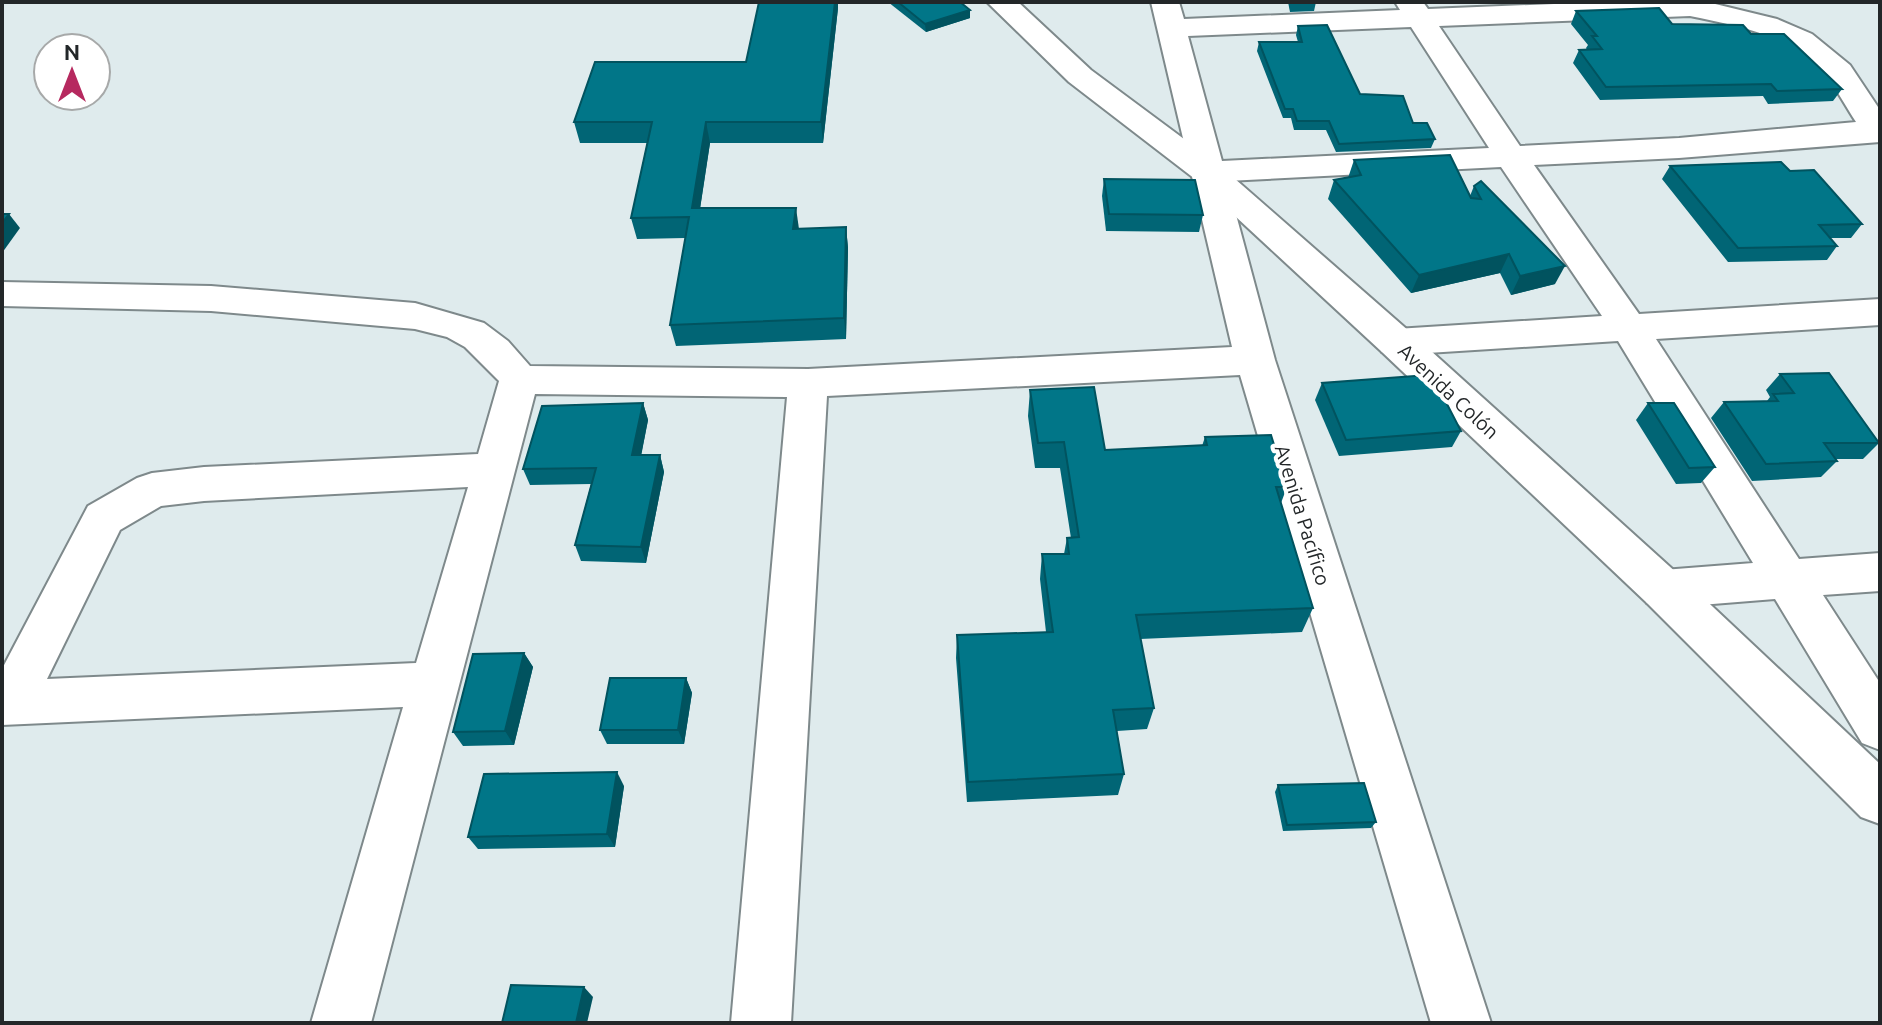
<svg xmlns="http://www.w3.org/2000/svg" width="1882" height="1025" font-family="Ubuntu,sans-serif">
  <rect width="100%" height="100%" fill="#dfebed"/>
  <g fill="none" stroke-linecap="round" stroke-linejoin="round">
    <defs>
      <path id="minor" d="M1151,2H1179L1184,19L1400,10L1395,2H1423L1428,9L1602,2H1707L1777,19L1812,34L1850,65L1880,110V142L1679,158L1534,165L1639,314L1880,299V325L1656,339L1799,559L1880,553V591L1823,595L1880,683V750L1862,743L1775,599L1663,608L1647,603L1640,589L1647,575L1663,570L1753,563L1618,341L1396,355L1382,352L1377,342L1382,332L1396,329L1602,316L1501,167L1227,181L1275,360L1491,1023H1431L1240,375L827,396L791,1023H731L787,397L535,394L371,1023H311L403,707L2,725V669L88,506L137,478L152,473L204,467L478,454L499,381L465,347L447,337L415,329L211,311L2,306V282L211,286L415,303L484,323L508,341L530,366L808,369L1232,347ZM1690,16C1738,26 1792,35 1825,75C1837,89 1846,107 1856,122L1679,138L1520,146L1439,26ZM1411,27L1489,148L1222,161L1188,36ZM468,487L416,663L47,679L120,530L161,506L204,501Z"/>
      <polygon id="major" points="987,2 1018,2 1091,70 1219,165 1410,332 1679,575 1880,764 1880,824 1861,817 1647,603 1382,352 1195,179 1069,82"/>
    </defs>
    <use href="#minor" stroke="#7e898b" stroke-width="4"/>
    <use href="#major" stroke="#7e898b" stroke-width="4"/>
    <use href="#minor" fill="#fff" fill-rule="evenodd"/>
    <use href="#major" fill="#fff" fill-rule="evenodd"/>
  </g>
  <g fill="#016575">
    <polygon points="888,2 960,2 970,18 926,32"/>
    <polygon points="1288,2 1316,2 1314,11 1290,12"/>
    <polygon points="838,8 823,143 710,143 700,208 798,229 846,227 848,248 846,339 676,346 670,325 685,238 637,239 631,218 647,143 580,143 574,122 746,62"/>
    <polygon points="1576,11 1751,34 1842,89 1833,101 1768,104 1763,96 1600,100 1573,63 1579,50 1587,50 1586,48 1588,45 1571,24"/>
    <polygon points="1298,26 1360,94 1413,123 1435,139 1431,148 1336,152 1326,130 1294,130 1291,118 1283,118 1257,51 1259,42 1298,42 1296,35"/>
    <polygon points="1354,160 1470,196 1474,186 1555,284 1511,295 1500,273 1411,293 1328,199 1334,180 1348,178"/>
    <polygon points="1670,166 1790,171 1862,224 1851,238 1830,238 1837,246 1827,260 1728,262 1662,179"/>
    <polygon points="1104,179 1203,215 1199,232 1106,231 1102,196"/>
    <polygon points="1780,374 1879,443 1863,459 1835,459 1837,461 1821,477 1752,481 1711,418 1724,402 1767,401 1770,397 1766,390"/>
    <polygon points="1322,383 1461,431 1452,447 1339,456 1315,400"/>
    <polygon points="1030,390 1105,450 1202,446 1205,437 1287,487 1281,503 1313,608 1302,632 1140,639 1154,708 1147,729 1117,731 1124,774 1118,795 967,802 956,658 957,635 1046,632 1040,579 1042,554 1064,554 1067,538 1071,538 1060,468 1035,468 1028,416"/>
    <polygon points="643,403 648,420 641,455 660,455 664,472 646,563 581,561 575,545 591,484 530,485 523,469"/>
    <polygon points="1648,403 1715,467 1701,483 1676,484 1636,420"/>
    <polygon points="524,653 533,667 514,745 463,746 453,732"/>
    <polygon points="686,678 692,693 684,744 607,744 600,730"/>
    <polygon points="1278,785 1376,822 1371,828 1283,831 1275,792"/>
    <polygon points="624,786 615,847 478,849 468,837"/>
  </g>
  <g fill="#01535f">
    <polygon points="835,2 838,2 838,8 823,143 821,122"/>
    <polygon points="970,10 970,18 926,32 925,24"/>
    <polygon points="706,122 710,143 697,229 692,208"/>
    <polygon points="796,208 799,229 793,229"/>
    <polygon points="9,214 20,228 2,253 2,223"/>
    <polygon points="846,227 848,248 846,339 844,318"/>
    <polygon points="1509,254 1500,273 1411,293 1419,275"/>
    <polygon points="1565,266 1555,284 1511,295 1520,276"/>
    <polygon points="643,403 648,420 638,472 632,455"/>
    <polygon points="660,455 664,472 646,563 641,547"/>
    <polygon points="524,653 533,667 514,745 505,731"/>
    <polygon points="686,678 692,693 684,744 678,730"/>
    <polygon points="617,772 624,786 615,847 607,834"/>
    <polygon points="584,987 593,997 587,1023 576,1023"/>
  </g>
  <g fill="#017688" stroke="#01535f" stroke-width="2">
    <polygon points="759,2 835,2 821,122 706,122 692,208 796,208 793,229 846,227 844,318 670,325 689,217 631,218 652,122 574,122 595,62 746,62"/>
    <polygon points="898,2 960,2 970,10 925,24"/>
    <polygon points="1659,8 1672,24 1743,25 1751,34 1784,34 1842,89 1777,91 1771,84 1606,87 1579,50 1602,49 1592,36 1597,36 1576,11"/>
    <polygon points="1327,25 1360,94 1403,96 1413,123 1427,123 1435,139 1339,144 1329,121 1297,121 1293,109 1285,109 1259,42 1302,42 1298,26"/>
    <polygon points="1450,155 1471,198 1481,199 1474,186 1481,181 1565,266 1520,276 1509,254 1419,275 1334,180 1361,175 1354,160"/>
    <polygon points="1781,162 1790,171 1814,170 1862,224 1819,225 1837,246 1738,248 1670,166"/>
    <polygon points="1104,179 1195,180 1203,215 1109,214"/>
    <polygon points="2,214 9,214 2,223"/>
    <polygon points="1829,373 1879,443 1824,443 1837,461 1766,464 1724,402 1778,401 1773,394 1794,393 1780,374"/>
    <polygon points="1428,375 1435,381 1461,431 1346,440 1322,383"/>
    <polygon points="1094,387 1105,450 1207,445 1205,437 1271,435 1287,487 1276,487 1313,608 1136,615 1154,708 1113,710 1124,774 968,782 957,635 1053,632 1042,554 1069,554 1067,538 1079,537 1064,442 1038,443 1030,390"/>
    <polygon points="643,403 632,455 660,455 641,547 575,545 596,468 523,469 542,406"/>
    <polygon points="1648,403 1674,403 1715,467 1689,468"/>
    <polygon points="524,653 505,731 453,732 473,654"/>
    <polygon points="610,678 686,678 678,730 600,730"/>
    <polygon points="617,772 607,834 468,837 484,774"/>
    <polygon points="1364,783 1376,822 1287,825 1278,785"/>
    <polygon points="511,985 584,987 576,1023 502,1023"/>
  </g>
  <g text-anchor="middle" dominant-baseline="central" stroke-width="8" stroke-linejoin="round" paint-order="stroke">
    <g font-size="20" fill="#232729" stroke="#fff">
      <text transform="translate(1449 391) rotate(43)">Avenida Colón</text>
      <text transform="translate(1303 515) rotate(73)">Avenida Pacífico</text>
    </g>
  </g>
  <rect width="1882" height="1025" fill="none" stroke="#232729" stroke-width="8"/>
  <g transform="translate(72 72)"><circle r="38" fill="#ffffff" stroke="#a7a9a9" stroke-width="2"/>
  <path d="M0-6L14 30L0 20L-14 30Z" fill="#b6295f"/>
  <text y="-12" font-size="22" font-weight="bold" text-anchor="middle" fill="#232729">N</text>
  </g>
</svg>
